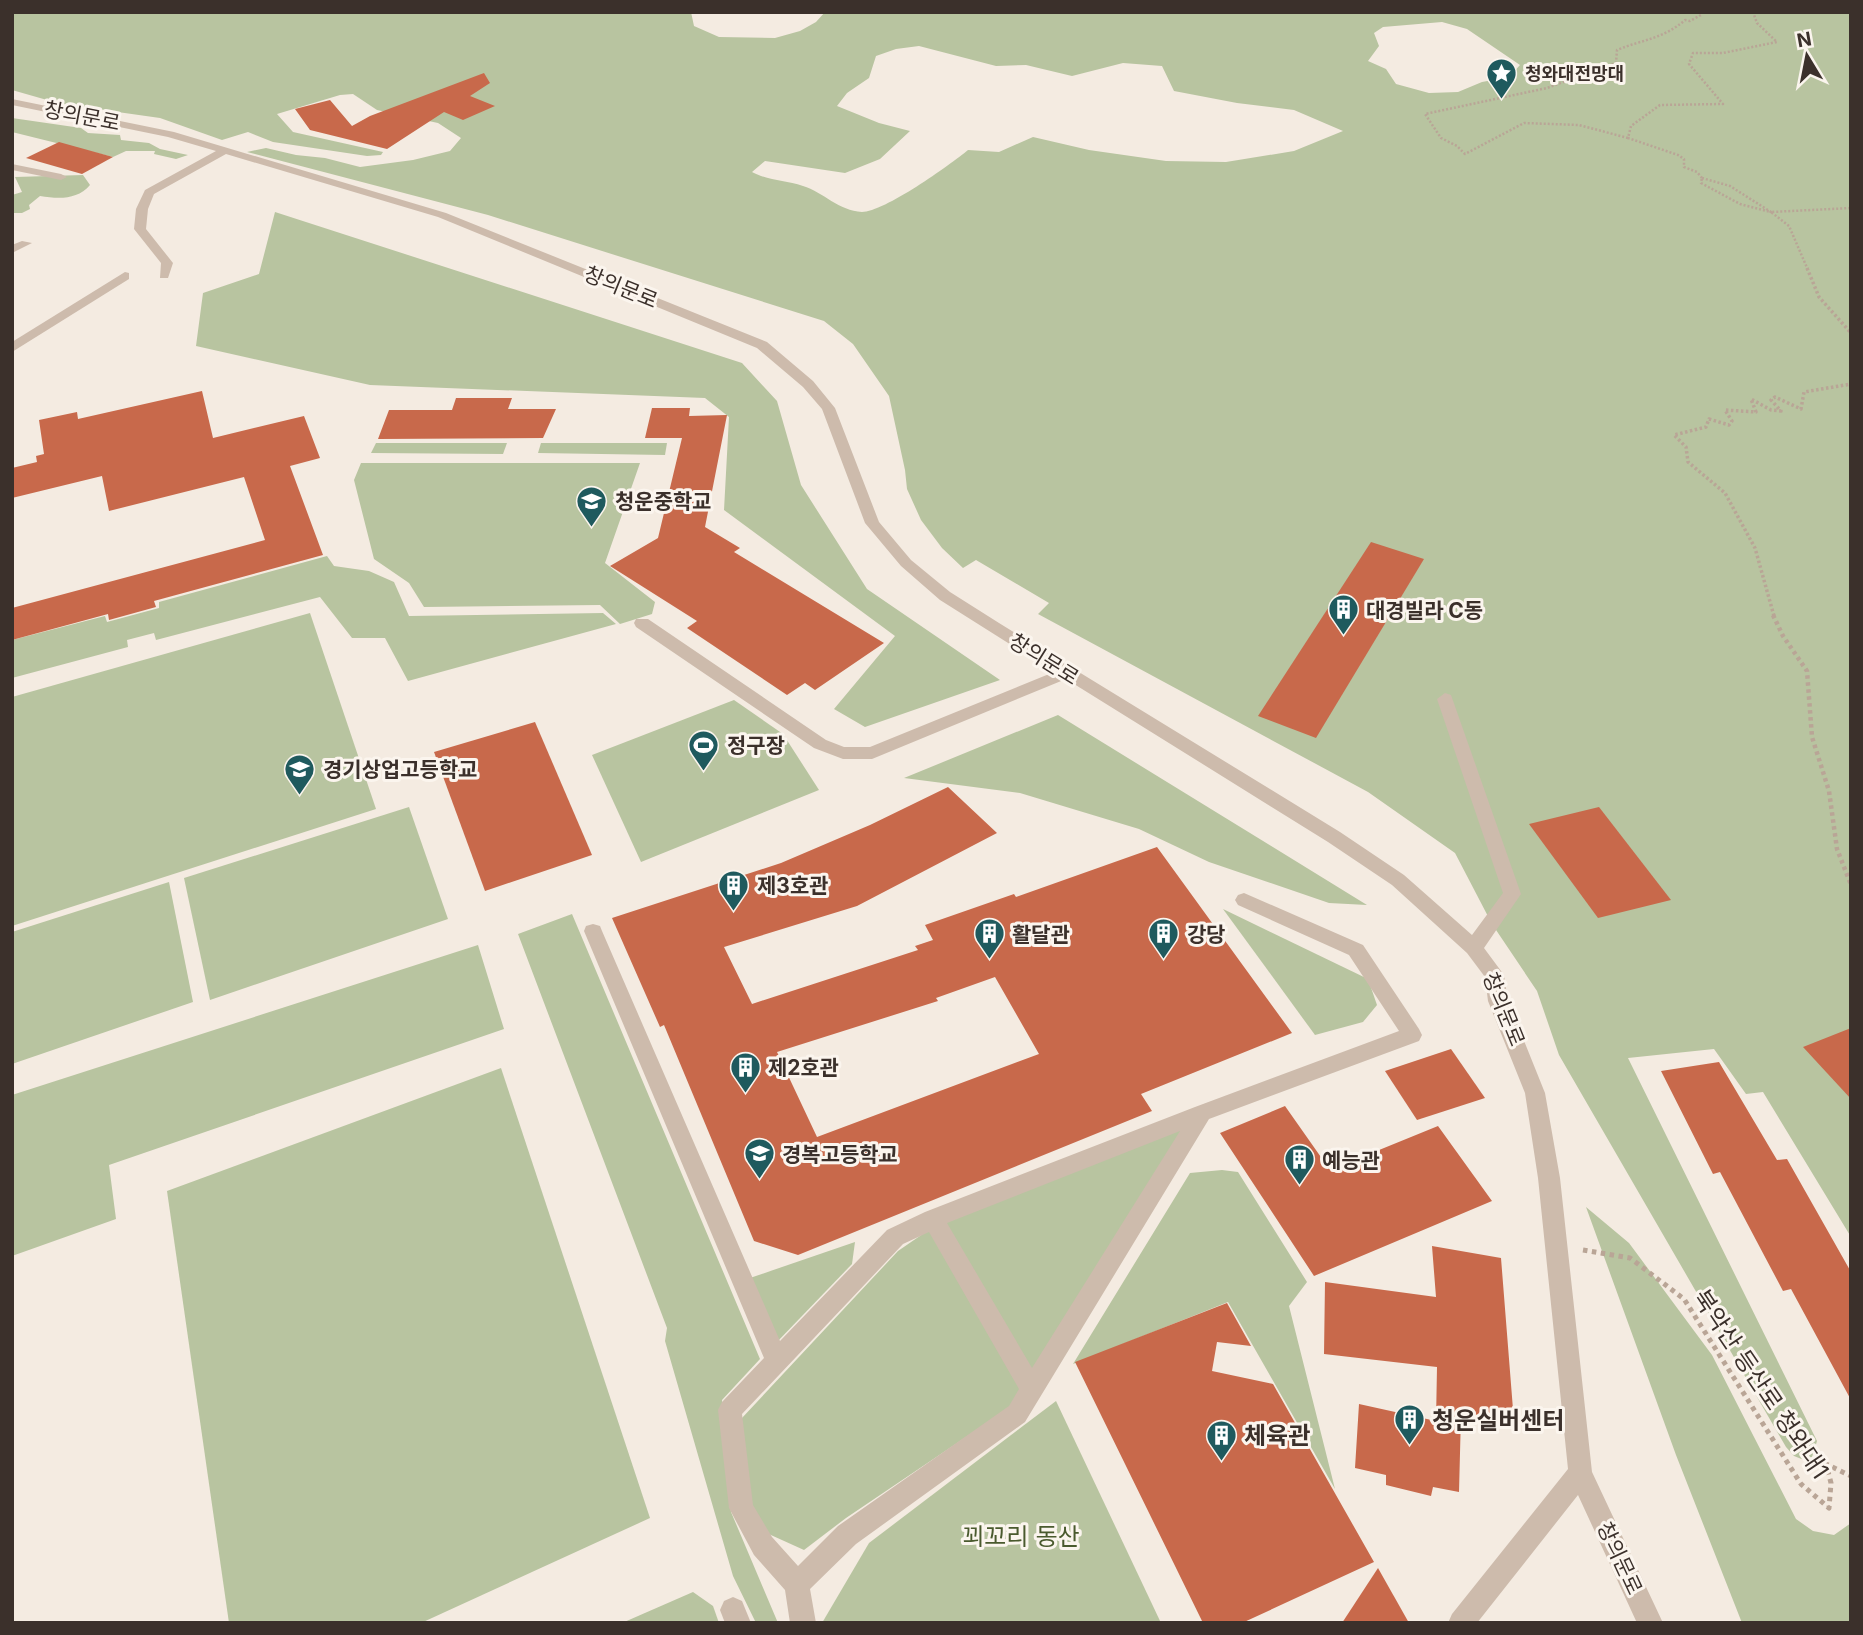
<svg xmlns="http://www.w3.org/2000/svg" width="1863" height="1635" font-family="Inter,'Noto Sans KR',sans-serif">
  <rect width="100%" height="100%" fill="#f4ebe1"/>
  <g fill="#b8c4a0" fill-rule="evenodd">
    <path d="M12,12H691L694,26L719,37L775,38L800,31L816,22L825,12L1851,14V1237L1763,1092L1746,1094L1714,1049L1628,1058L1817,1441L1812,1457L1804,1460L1794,1456L1786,1447L1559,1055L1537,991L1492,924L1455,853L1368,792L1038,614L1049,603L976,560L963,568L942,548L921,520L907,489L905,470L889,396L853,344L824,321L488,215L247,152L266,148L296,155L325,158L360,167L413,160L450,151L461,138L438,123L377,110L353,94L340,95L277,114L293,132L383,152L381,155L367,156L273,142L248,132L222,140L160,118L61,104L12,90ZM1442,22L1467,29L1520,65L1509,77L1482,82L1458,92L1429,93L1396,84L1386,69L1368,61L1379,46L1374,33L1383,27ZM919,46L996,66L1026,65L1072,76L1123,63L1162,66L1174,91L1237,103L1294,110L1343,131L1294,151L1226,162L1166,161L1089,150L1033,137L999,152L968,150C950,165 884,212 862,212C839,211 823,192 803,186C785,180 769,181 752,172L765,161L845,173L880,159L910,131L879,123L837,106L847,93L869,78L876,56L896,49Z"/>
    <polygon points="12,118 81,128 88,133 120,135 121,140 149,143 160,149 188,155 176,159 154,154 155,151 126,151 113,157 12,132"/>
    <path d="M83,175L90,185C77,200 59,199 40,196L29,205L30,209L22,213H12V195L22,192L15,177Z"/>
    <polygon points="275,212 742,363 777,401 801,485 867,589 1000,680 865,727 834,709 895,636 724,510 729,417 705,398 370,385 196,346 203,293 259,274"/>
    <polygon points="376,443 507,443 503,454 371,453"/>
    <polygon points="541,443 667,443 665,455 538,453"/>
    <polygon points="361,463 640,463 605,563 655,602 652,614 620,624 600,605 424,607 409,583 374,559 354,480"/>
    <polygon points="327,556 334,566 369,571 394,582 409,616 603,613 616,624 408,681 385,638 352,638 320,597 156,640 154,633 127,640 128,647 12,678 12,640 105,616 107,622 159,608 159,602"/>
    <polygon points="310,613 376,809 12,926 12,697"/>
    <polygon points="734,700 783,734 819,790 641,862 592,755"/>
    <polygon points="1058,715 1367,905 1329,903 1209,862 1139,829 1020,793 904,778"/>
    <polygon points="409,807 448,919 210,1000 184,878"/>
    <polygon points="169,882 193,1002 12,1064 12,932"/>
    <polygon points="1223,909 1368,979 1377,1005 1363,1022 1315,1035"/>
    <polygon points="572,914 760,1359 722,1400 731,1512 778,1623 756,1623 733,1576 665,1341 667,1328 518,934"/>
    <polygon points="478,945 504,1029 109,1165 116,1219 12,1256 12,1095"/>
    <polygon points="501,1068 650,1518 421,1623 229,1623 167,1191"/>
    <polygon points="1185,1127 1032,1373 945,1223"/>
    <polygon points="1222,1170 1238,1172 1307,1282 1289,1306 1335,1489 1228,1302 1073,1364 1190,1173"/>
    <polygon points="1586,1207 1629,1243 1712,1355 1796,1519 1813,1531 1834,1535 1851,1523 1851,1623 1742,1623 1676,1455"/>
    <polygon points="930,1229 1024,1389 1012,1406 846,1518 804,1550 753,1527 741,1419 898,1251"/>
    <polygon points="855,1242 852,1264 777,1342 750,1278"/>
    <polygon points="1056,1401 1161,1623 822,1623 869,1543"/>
    <polygon points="693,1592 713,1606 719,1623 622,1623"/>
  </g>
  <g fill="#c8694b" fill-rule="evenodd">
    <polygon points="484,73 490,83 470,96 495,106 463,120 444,112 387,149 310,130 295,109 330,100 352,126 370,116"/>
    <polygon points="59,142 113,157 82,174 26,158"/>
    <polygon points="202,391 213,438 304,416 320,458 290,466 323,555 154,601 156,607 109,620 108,614 12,640 12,608 265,540 244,477 109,511 102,476 12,498 12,468 37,462 36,456 44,454 39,420 77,412 78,419"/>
    <polygon points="456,398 512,398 508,409 556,409 543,438 378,439 389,410 452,410"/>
    <polygon points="652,408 690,408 689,416 727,415 705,527 740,548 734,552 884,643 815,690 805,683 787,695 687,628 697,621 610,566 658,538 682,438 645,438"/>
    <polygon points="1371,542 1424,559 1316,738 1258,716"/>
    <polygon points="535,722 592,855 485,891 434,752"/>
    <path d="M948,787L997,833L857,906L724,947L752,1004L918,950L915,946L933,940L925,925L1014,894L1016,897L1157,847L1292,1033L1141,1094L1152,1111L798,1255L754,1241L664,1025L660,1027L612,918L781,863L870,825ZM995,977L1039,1054L817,1137L777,1052L938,1001L936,998Z"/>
    <polygon points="1599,807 1671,900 1598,918 1529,824"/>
    <polygon points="1851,1028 1851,1099 1803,1047"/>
    <polygon points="1451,1049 1485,1098 1417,1120 1385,1071"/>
    <polygon points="1719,1062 1777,1160 1787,1159 1851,1272 1851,1400 1791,1289 1783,1291 1720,1172 1713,1174 1661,1071"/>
    <polygon points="1285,1106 1330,1170 1438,1126 1492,1201 1314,1276 1220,1133"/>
    <polygon points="1432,1246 1501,1258 1514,1422 1461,1414 1459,1492 1433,1487 1431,1496 1386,1485 1386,1475 1355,1468 1359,1404 1436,1421 1437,1367 1324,1354 1325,1282 1436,1297"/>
    <polygon points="1227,1303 1251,1346 1217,1342 1212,1371 1273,1384 1374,1562 1242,1623 1203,1623 1075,1362"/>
    <polygon points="1378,1568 1409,1623 1342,1623"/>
  </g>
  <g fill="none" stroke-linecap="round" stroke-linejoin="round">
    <g stroke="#b9a596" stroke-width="2.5" stroke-dasharray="2 2" stroke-linecap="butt">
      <path d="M1628,138L1579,125L1524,123L1465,154L1457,146L1441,138L1425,114L1547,88L1616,63L1617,50C1644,39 1663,39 1685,20L1690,21L1701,15V12"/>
      <polygon points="1702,178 1730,186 1771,212 1740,204 1701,183"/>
      <polyline points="1702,178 1697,172 1684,167 1684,159 1678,155 1628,138 1631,126 1660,105 1723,104 1689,64 1693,53 1723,53 1777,42 1757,23 1753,12"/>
      <polyline points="1808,270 1789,226 1771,212 1851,208"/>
    </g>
    <g stroke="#b9a596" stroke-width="3.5" stroke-dasharray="2.5 2.5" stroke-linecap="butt">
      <polyline points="1807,268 1819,297 1851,333"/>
      <polyline points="1774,616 1755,548 1725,493 1688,462 1686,447 1674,435 1706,427 1709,419 1729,425 1732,421 1725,410 1756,412 1751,399 1771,410 1781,411 1771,400 1775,397 1801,409 1804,392 1851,384"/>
    </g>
    <polyline stroke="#b9a596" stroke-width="4.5" stroke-dasharray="3.5 3.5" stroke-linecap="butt" points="1773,615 1783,636 1807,671 1812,737 1829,791 1837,849 1851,885"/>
    <polyline stroke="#b9a596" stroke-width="5" stroke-dasharray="4.5 4.5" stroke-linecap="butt" points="1583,1250 1630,1258 1684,1299 1801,1484 1829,1508 1831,1483 1826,1464 1851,1476"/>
    <g fill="#cdbbac" fill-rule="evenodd">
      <polygon points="12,99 174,132 446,213 767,342 813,381 835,408 879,522 911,560 950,592 999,623 1340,832 1404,875 1472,935 1503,893 1437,699 1445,693 1451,695 1521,894 1484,948 1504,975 1508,1001 1545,1093 1560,1178 1592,1472 1663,1623 1637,1623 1578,1495 1477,1623 1448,1623 1452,1614 1568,1469 1538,1178 1525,1093 1488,1001 1485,977 1467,953 1392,885 1328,842 1066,679 872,759 843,759 814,748 636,627 634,623 636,619 648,619 826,740 844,747 870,747 1054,672 940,600 901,566 865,523 822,409 803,387 757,348 438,217 226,154 154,194 148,209 146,229 173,263 168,278 160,278 161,263 134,229 136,209 145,190 216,151 168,137 12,105"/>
      <polygon points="12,164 61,174 67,177 61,180 12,170"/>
      <polygon points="22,241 32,243 12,253 12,245"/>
      <polygon points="125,272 129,273 129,279 12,352 12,342"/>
      <path d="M1244,893L1363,945L1419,1029L1422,1035L1419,1041L1209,1119L1025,1422L856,1544L810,1589L816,1623H790L785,1590L754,1555L729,1508L718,1410L722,1402L764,1358L584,931L586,926L593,924L600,926L602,931L780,1341L887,1230L925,1212L1195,1107L1399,1031L1349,955L1238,905L1235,900L1238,895ZM1180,1131L1032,1368L947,1223ZM929,1232L1019,1389L1009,1406L838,1526L798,1566L772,1537L753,1505L742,1414L903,1244Z"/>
      <polygon points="733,1597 742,1601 751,1623 725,1623 720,1610 724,1601"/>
    </g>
  </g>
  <defs>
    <symbol id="sight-pin" viewBox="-11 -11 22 30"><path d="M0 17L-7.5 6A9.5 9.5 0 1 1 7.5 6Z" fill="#1f5a5e" stroke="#fbf5ee"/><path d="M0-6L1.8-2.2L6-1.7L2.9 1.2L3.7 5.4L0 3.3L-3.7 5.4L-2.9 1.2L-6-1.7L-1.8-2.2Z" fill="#fff"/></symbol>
    <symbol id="school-pin" viewBox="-11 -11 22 30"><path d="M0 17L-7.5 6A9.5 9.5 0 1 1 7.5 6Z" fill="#1f5a5e" stroke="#fbf5ee"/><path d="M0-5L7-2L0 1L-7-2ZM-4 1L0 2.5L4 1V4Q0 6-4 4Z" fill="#fff"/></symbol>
    <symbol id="building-pin" viewBox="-11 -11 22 30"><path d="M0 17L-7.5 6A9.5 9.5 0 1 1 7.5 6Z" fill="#1f5a5e" stroke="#fbf5ee"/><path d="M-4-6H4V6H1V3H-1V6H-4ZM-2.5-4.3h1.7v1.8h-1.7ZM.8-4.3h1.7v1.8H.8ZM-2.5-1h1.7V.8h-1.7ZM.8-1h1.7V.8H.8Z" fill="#fff"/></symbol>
    <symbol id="stadium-pin" viewBox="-11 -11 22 30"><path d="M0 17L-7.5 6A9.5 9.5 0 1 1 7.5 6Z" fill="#1f5a5e" stroke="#fbf5ee"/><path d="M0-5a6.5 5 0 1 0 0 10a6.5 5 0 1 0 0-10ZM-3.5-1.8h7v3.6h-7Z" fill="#fff"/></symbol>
  </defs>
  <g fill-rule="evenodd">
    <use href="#sight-pin" x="1484" y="56" width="35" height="47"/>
    <use href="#school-pin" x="574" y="484" width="35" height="47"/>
    <use href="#building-pin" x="1326" y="592" width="35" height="47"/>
    <use href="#stadium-pin" x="686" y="728" width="35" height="47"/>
    <use href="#school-pin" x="282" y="752" width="35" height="47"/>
    <use href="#building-pin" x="716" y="868" width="35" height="47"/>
    <use href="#building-pin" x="972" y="916" width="35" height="47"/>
    <use href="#building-pin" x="1146" y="916" width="35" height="47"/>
    <use href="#building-pin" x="728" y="1050" width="35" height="47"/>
    <use href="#school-pin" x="742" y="1136" width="35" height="47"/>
    <use href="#building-pin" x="1282" y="1142" width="35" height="47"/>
    <use href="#building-pin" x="1392" y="1402" width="35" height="47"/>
    <use href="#building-pin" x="1204" y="1418" width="35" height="47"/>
  </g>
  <g text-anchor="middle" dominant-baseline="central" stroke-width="6" stroke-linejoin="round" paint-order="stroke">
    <g font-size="18" font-weight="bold" fill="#3b302b" stroke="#fbf5ee" text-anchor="start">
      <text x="1525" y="73">청와대전망대</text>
    </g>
    <g font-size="21" fill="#3b302b" stroke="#fbf5ee">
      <text transform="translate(82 116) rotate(11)">창의문로</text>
      <text transform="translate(621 287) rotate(22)">창의문로</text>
      <text transform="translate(1044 659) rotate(32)">창의문로</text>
      <text transform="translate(1504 1009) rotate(68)">창의문로</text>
      <text transform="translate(1620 1558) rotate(65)">창의문로</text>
    </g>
    <g font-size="21" font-weight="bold" fill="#3b302b" stroke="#fbf5ee" text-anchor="start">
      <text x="615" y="501">청운중학교</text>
      <text x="1366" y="610">대경빌라 C동</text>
      <text x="727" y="745">정구장</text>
      <text x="323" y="769">경기상업고등학교</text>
      <text x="757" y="885">제3호관</text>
      <text x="1012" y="934">활달관</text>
      <text x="1187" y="934">강당</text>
      <text x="768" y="1067">제2호관</text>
      <text x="782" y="1154">경복고등학교</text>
      <text x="1322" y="1160">예능관</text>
    </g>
    <g font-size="24" fill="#3b302b" stroke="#fbf5ee">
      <text transform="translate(1761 1384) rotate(56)">북악산 등산로 청와대1</text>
    </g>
    <g font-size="24" font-weight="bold" fill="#3b302b" stroke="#fbf5ee" text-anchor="start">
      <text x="1432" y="1420">청운실버센터</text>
      <text x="1244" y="1435">체육관</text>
    </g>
    <g font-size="24" fill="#4a5a2e" stroke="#fbf5ee">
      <text x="1021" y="1536">꾀꼬리 동산</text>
    </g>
  </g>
  <rect width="1863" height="1635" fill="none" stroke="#3b302b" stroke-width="28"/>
  <g transform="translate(1807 56) rotate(350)" stroke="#fbf5ee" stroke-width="5" paint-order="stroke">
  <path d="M0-5L12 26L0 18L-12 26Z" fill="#3b302b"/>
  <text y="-10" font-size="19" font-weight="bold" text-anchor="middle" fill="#3b302b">N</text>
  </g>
</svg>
